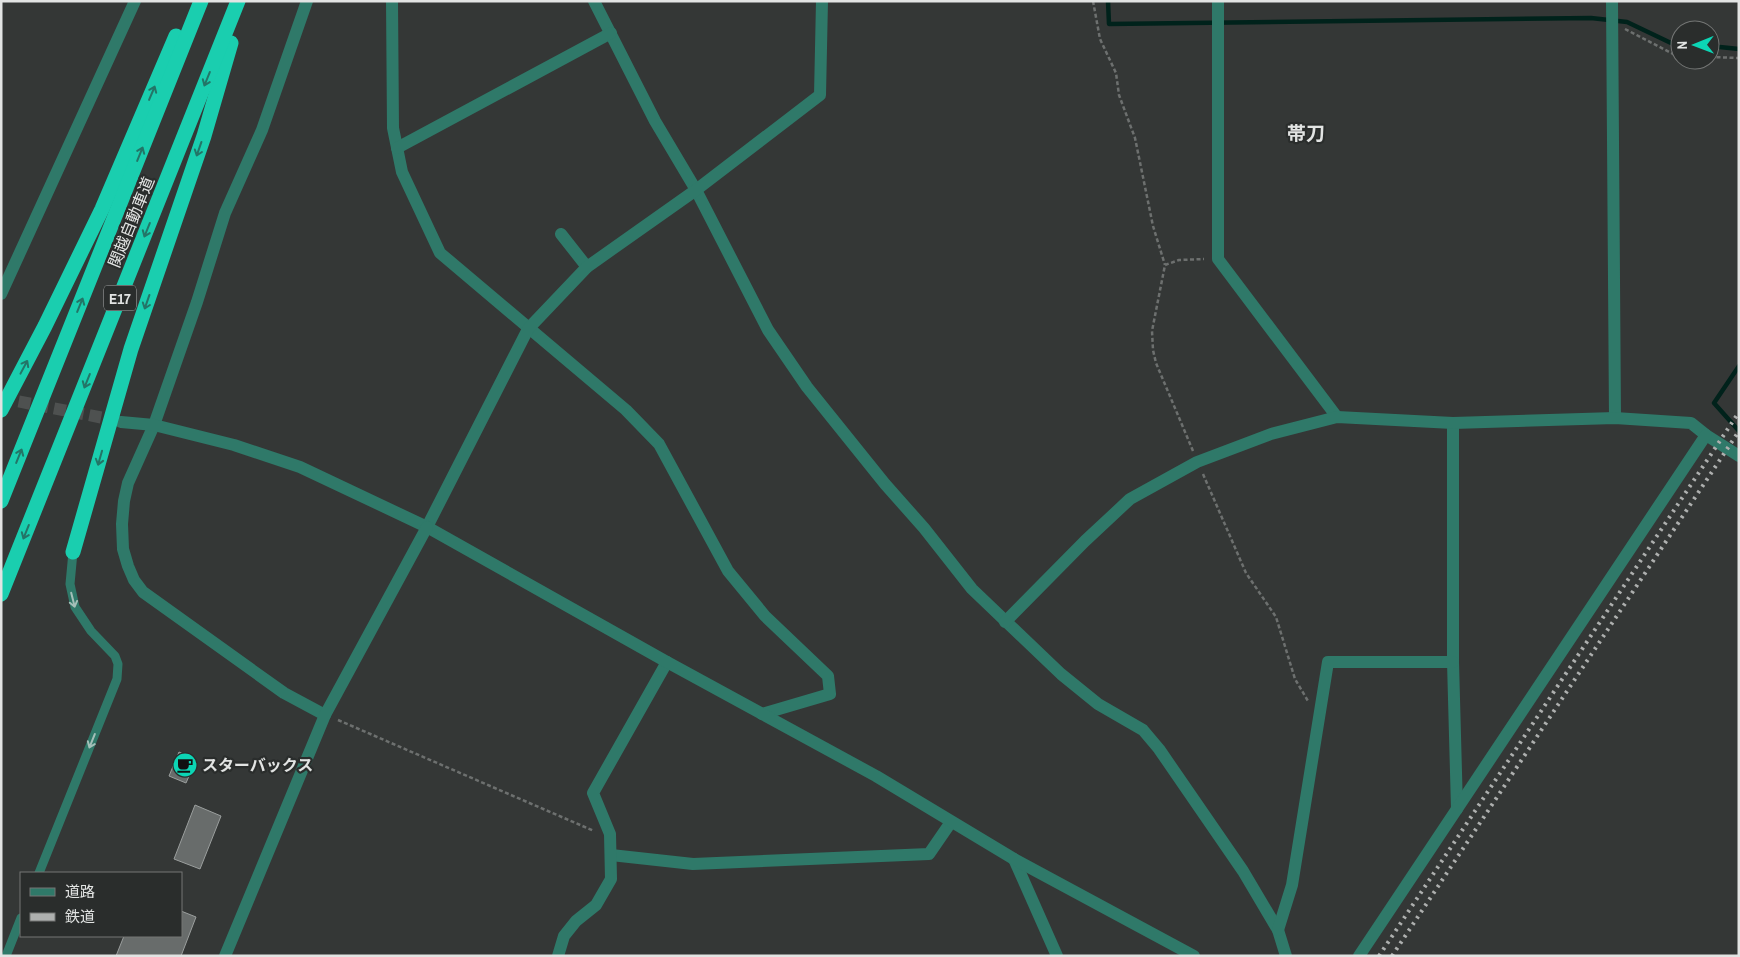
<svg xmlns="http://www.w3.org/2000/svg" width="1740" height="957" font-family="'Archivo Narrow','Noto Sans JP',sans-serif">
  <rect width="100%" height="100%" fill="#343736"/>
  <g fill="none" stroke-linecap="round" stroke-linejoin="round">
    <g stroke="#00221b" stroke-width="4.5">
      <polyline points="1108,1 1109,24 1591,18 1627,22 1671,43 1680,44"/>
      <polyline points="1710,46 1739,49"/>
      <polyline points="1739,366 1714,403 1739,431"/>
    </g>
  </g>
  <g fill="#686c6b" stroke="#9b9f9e">
    <polygon points="179,752 196,760 186,783 169,776"/>
    <polygon points="195,805 221,816 200,869 174,859"/>
    <polygon points="181,911 196,917 181,956 116,956 124,936 181,936"/>
  </g>
  <g fill="none" stroke-linecap="round" stroke-linejoin="round">
    <polyline stroke="#4e5150" stroke-width="12" stroke-dasharray="12 6" stroke-linecap="butt" points="1,398 119,421"/>
    <g stroke="#6d706f" stroke-width="2.5" stroke-dasharray="4 2.5" stroke-linecap="butt">
      <polyline points="1093,1 1100,39 1116,73 1119,95 1135,138 1153,226 1165,265"/>
      <polyline points="1625,29 1677,56 1680,56"/>
      <polyline points="1710,57 1739,58"/>
      <polyline points="1193,451 1156,363 1153,350 1152,331 1165,265 1179,260 1204,259"/>
      <polyline points="1203,474 1246,573 1276,617 1295,679 1308,701"/>
      <polyline points="338,720 594,831"/>
    </g>
    <g stroke="#2f7969" stroke-width="9">
      <polyline points="39,873 117,679 118,664 115,656 91,631 75,607 70,584 73,552"/>
      <polyline points="6,956 21,918"/>
    </g>
    <g stroke="#2f7969" stroke-width="12">
      <polyline points="392,1 393,128 402,172 440,253 626,410 659,444 728,571 765,616 828,676 830,694 762,714"/>
      <polyline points="594,1 655,121 696,190 768,330 807,387 885,484 924,528 972,589 1061,674 1098,704 1143,730 1159,749 1243,871 1278,930 1286,956"/>
      <polyline points="1218,1 1218,259 1337,417"/>
      <polyline points="1612,1 1615,418"/>
      <polyline points="397,148 611,33"/>
      <polyline points="561,234 587,267"/>
      <polyline points="1,294 135,1"/>
      <polyline points="1453,423 1453,662 1457,809"/>
      <polyline points="427,527 528,329 587,267 696,190 820,95 822,1"/>
      <polyline points="1005,622 1085,541 1130,499 1197,462 1271,434 1337,417 1453,423 1615,418 1691,423 1706,435 1739,456"/>
      <polyline points="611,855 693,864 929,854 951,822"/>
      <polyline points="1014,859 1057,956"/>
      <polyline points="1278,930 1292,885 1328,662 1453,662"/>
      <polyline points="558,956 564,936 576,921 596,905 611,879 610,834 593,793 667,662"/>
    </g>
    <g stroke="#2f7969" stroke-width="12">
      <polyline points="307,1 262,130 225,213 197,302 154,425 128,483 124,501 122,524 123,549 128,566 134,580 143,592 284,693 325,715"/>
      <polyline points="121,422 154,425 234,445 300,467 427,527 667,662 876,776 1014,859 1194,956"/>
      <polyline points="225,956 325,715 427,527"/>
      <polyline points="1359,956 1706,435"/>
    </g>
    <g stroke="#1aceaf" stroke-width="15">
      <polyline points="1,410 45,326 102,209 176,36"/>
      <polyline points="1,501 201,1"/>
      <polyline points="73,552 131,349 204,136 231,43"/>
      <polyline points="1,594 238,1"/>
    </g>
    <g stroke="#aeb0af" stroke-width="4" stroke-dasharray="2.5 5" stroke-linecap="butt">
      <polyline points="1379,956 1739,412"/>
      <polyline points="1392,956 1739,431"/>
    </g>
  </g>
  <defs><path id="oneway-shaft" d="M-6 0H5M1.5-3L5.5 0L1.5 3" fill="none" stroke-width="1.6" stroke-linecap="round" stroke-linejoin="round" transform="scale(1.25)"/></defs>
  <g stroke="#237567">
    <use href="#oneway-shaft" transform="translate(207 79) rotate(112)"/>
    <use href="#oneway-shaft" transform="translate(152 93) rotate(-67)"/>
    <use href="#oneway-shaft" transform="translate(199 149) rotate(109)"/>
    <use href="#oneway-shaft" transform="translate(140 154) rotate(-68)"/>
    <use href="#oneway-shaft" transform="translate(147 230) rotate(112)"/>
    <use href="#oneway-shaft" transform="translate(147 302) rotate(109)"/>
    <use href="#oneway-shaft" transform="translate(80 305) rotate(-68)"/>
    <use href="#oneway-shaft" transform="translate(24 367) rotate(-62)"/>
    <use href="#oneway-shaft" transform="translate(87 381) rotate(112)"/>
    <use href="#oneway-shaft" transform="translate(19 456) rotate(-68)"/>
    <use href="#oneway-shaft" transform="translate(100 458) rotate(106)"/>
    <use href="#oneway-shaft" transform="translate(26 532) rotate(112)"/>
  </g>
  <g stroke="#a3bfb8">
    <use href="#oneway-shaft" transform="translate(73 600) rotate(76)"/>
    <use href="#oneway-shaft" transform="translate(92 741) rotate(112)"/>
  </g>
  <defs>
    <symbol id="cafe-disc" viewBox="-11 -11 22 22"><circle r="9.5" fill="#0cd5b5" stroke="#2a2d2c"/><path d="M-5.5-4.5H6V0H3Q3 3.5 0 3.5H-2.5Q-5.5 3.5-5.5 0ZM3-3.2v2h1.7v-2ZM-6 4.5H4V6H-6Z" fill="#111"/></symbol>
  </defs>
  <g fill-rule="evenodd">
    <use href="#cafe-disc" x="171" y="751" width="28" height="28"/>
  </g>
  <g text-anchor="middle" dominant-baseline="central" stroke-width="4.5" stroke-linejoin="round" paint-order="stroke">
    <rect fill="#2a2d2c" stroke="#abadac" stroke-width="1" x="104" y="285.5" width="32" height="25" rx="4"/>
    <g font-size="15" font-weight="bold" fill="#e2e4e3">
      <text x="120" y="298">E17</text>
    </g>
    <g font-size="16" fill="#e2e4e3" stroke="#2a2d2c">
      <text transform="translate(131 222) rotate(-68)">関越自動車道</text>
    </g>
    <g font-size="16" font-weight="bold" fill="#e2e4e3" stroke="#2a2d2c" text-anchor="start">
      <text x="202" y="765">スターバックス</text>
    </g>
    <g font-size="19" font-weight="bold" fill="#e2e4e3" stroke="#2a2d2c">
      <text x="1306" y="133">帯刀</text>
    </g>
  </g>
  <rect width="1740" height="957" fill="none" stroke="#e2e4e3" stroke-width="5"/>
  <rect x="20" y="872" width="162" height="65" fill="#2a2d2c" stroke="#747675"/>
  <rect x="30" y="888" width="25" height="8" fill="#2f7969" stroke="#747675"/>
  <text x="65" y="897" font-size="15" fill="#e2e4e3">道路</text>
  <rect x="30" y="913" width="25" height="8" fill="#aeb0af" stroke="#747675"/>
  <text x="65" y="922" font-size="15" fill="#e2e4e3">鉄道</text>
  <g transform="translate(1695 45) rotate(269)"><circle r="24" fill="#2a2d2c" stroke="#747675"/>
  <path d="M0-4L9 19L0 12L-9 19Z" fill="#0cd5b5"/>
  <text y="-8" font-size="14" font-weight="bold" text-anchor="middle" fill="#e2e4e3">N</text>
  </g>
</svg>
